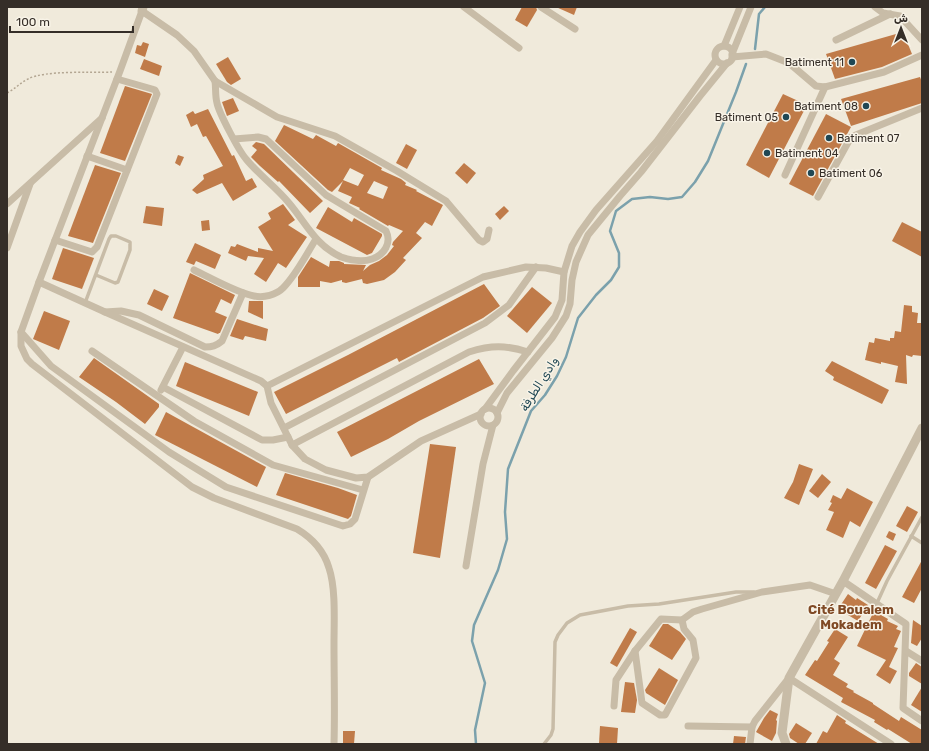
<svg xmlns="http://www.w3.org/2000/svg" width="929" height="751" font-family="Rubik,Vazirmatn,sans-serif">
  <rect width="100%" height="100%" fill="#f0eadb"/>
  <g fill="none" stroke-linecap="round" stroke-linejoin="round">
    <g stroke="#7ba1ac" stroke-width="2.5">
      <polyline points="755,49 759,14 765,7"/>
      <polyline points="476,744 475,730 485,683 472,641 474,625 498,570 507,539 505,512 508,469 531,411 545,395 557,376 566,357 578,318 596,295 611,280 619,267 619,253 610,231 616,211 632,199 650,197 668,199 682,197 695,182 708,161 736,92 746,64"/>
    </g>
  </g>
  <g fill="#c07b49" fill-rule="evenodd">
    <polygon points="522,7 536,7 537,10 527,27 515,20"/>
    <polygon points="556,7 577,7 574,15"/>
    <polygon points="903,32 912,54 882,67 835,79 826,54"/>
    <polygon points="143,42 149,44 145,57 135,53 137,45 141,46"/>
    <polygon points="228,57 241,79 231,85 227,82 216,64"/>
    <polygon points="144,59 162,66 159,76 140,69"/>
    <polygon points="920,77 922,82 922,103 851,126 841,99"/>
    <polygon points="125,86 152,94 125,161 100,153"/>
    <polygon points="783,94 807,105 769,178 746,165"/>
    <polygon points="233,98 239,111 227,116 222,102"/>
    <polygon points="208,109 232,156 234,155 246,181 252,178 257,187 233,201 222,183 197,194 192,190 204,179 203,175 223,166 206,136 203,137 197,124 191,127 186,115 193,111 195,114"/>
    <polygon points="826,114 851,127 813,196 789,184"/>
    <path d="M284,125L313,139L316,135L336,146L338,143L382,168L381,170L401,179L406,183L405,185L417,190L416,191L443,205L432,226L425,222L416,233L422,238L403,258L406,260L395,272L384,280L367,284L363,283L362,279L346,283L342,282V280L331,283L320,281V287H298V277L311,257L329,267L330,261H339L344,263V264L366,265L363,271L370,265L379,261L387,255L394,246L392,245L393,242L403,231L389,225L388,226L359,209L360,208L349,203L352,197L338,191L343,181L332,192L328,190L275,141ZM350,168L364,175L358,186L343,180ZM374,181L388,187L383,199L367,193Z"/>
    <polygon points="256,142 264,144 323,201 310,213 279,181 278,182 260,166 251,157 257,150 252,146"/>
    <polygon points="406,144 417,150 407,169 396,163"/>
    <polygon points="178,155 184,157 180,166 175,163"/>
    <polygon points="464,163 476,173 467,184 455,173"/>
    <polygon points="95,165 121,173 93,243 68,236"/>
    <polygon points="283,204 295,220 288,225 307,237 286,268 278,263 266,282 254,274 264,258 248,256 246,261 228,253 231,246 235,247 237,244 258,252 258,248 273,251 258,227 271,219 268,213"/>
    <polygon points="146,206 164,208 162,226 143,223"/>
    <polygon points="504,206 509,211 500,220 495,214"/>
    <polygon points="328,207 352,222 354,218 382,234 382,236 372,253 367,255 316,228"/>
    <polygon points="209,220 210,230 202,231 201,221"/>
    <polygon points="902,222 922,232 922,257 892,241"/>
    <polygon points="195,243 221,255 215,269 196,261 194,265 186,262"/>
    <polygon points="63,248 94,258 82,289 52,279"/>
    <polygon points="190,273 235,295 231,304 221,299 215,312 227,317 220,333 219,333 218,334 173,318"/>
    <polygon points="484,284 500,306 483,318 399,362 397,358 286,414 274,392 348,355"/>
    <polygon points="532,287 552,303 527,333 507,316"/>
    <polygon points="154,289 169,296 162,311 147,304"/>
    <polygon points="249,301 263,301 263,319 248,312"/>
    <polygon points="904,305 912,306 912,312 918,313 917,323 922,323 922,356 913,355 912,357 906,355 907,384 895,382 898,366 881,362 881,364 865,360 869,342 874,343 875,338 890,341 890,338 894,338 895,331 901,332"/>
    <polygon points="44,311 70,321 59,350 33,339"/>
    <polygon points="237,319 268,329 266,341 245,336 243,340 230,336"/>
    <polygon points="94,358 159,404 159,407 145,424 116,402 79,377"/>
    <polygon points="479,359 494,384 419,421 388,439 351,457 337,432"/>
    <polygon points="832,361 889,390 882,404 833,380 834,377 825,371"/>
    <polygon points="185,362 258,392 249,416 176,386"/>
    <polygon points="166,412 266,467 257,487 155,435"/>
    <polygon points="430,444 456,447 440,558 413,553"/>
    <polygon points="799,464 813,469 799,505 784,498 793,482"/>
    <polygon points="285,473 338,488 357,495 351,516 348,519 276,495"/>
    <polygon points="822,474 831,482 818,498 809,491"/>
    <polygon points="847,488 873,502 860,527 850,521 843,538 826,530 834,512 828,510 832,503 830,502 833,495 841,499"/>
    <polygon points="907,506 918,512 907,532 896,526"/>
    <polygon points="889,531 896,534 893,541 886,537"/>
    <polygon points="885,545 897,551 876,589 865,583"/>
    <polygon points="922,560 922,588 914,603 902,597"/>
    <polygon points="848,594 856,600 857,598 868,605 858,621 838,609"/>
    <polygon points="874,611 888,619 887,621 898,626 896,629 901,631 894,647 898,648 889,667 897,671 890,684 876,675 886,660 857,646"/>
    <polygon points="913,620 922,626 922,638 917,646 911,643"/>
    <polygon points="663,624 668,624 680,632 686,639 672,660 649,646"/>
    <polygon points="630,628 637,632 617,667 610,663"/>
    <polygon points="835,629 848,637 834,659 840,663 833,675 848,684 846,687 854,691 853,692 873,703 873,704 899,721 901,717 922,730 922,744 912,744 888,729 887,730 874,722 875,720 841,702 843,698 805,675 815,660 817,661 829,642 827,641"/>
    <polygon points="916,663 922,667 922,684 909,676 909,673"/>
    <polygon points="659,668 678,680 665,705 646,693 645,690"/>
    <polygon points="625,682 634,683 637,700 635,713 621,712"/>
    <polygon points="922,687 922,712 911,705"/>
    <polygon points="770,710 778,714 776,720 777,721 776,733 772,741 756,732 764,718"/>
    <polygon points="837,715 846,721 845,723 879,744 816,744 823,731 827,733"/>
    <polygon points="796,723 812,733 805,744 799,744 790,738 789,734"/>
    <polygon points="600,726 618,728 617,744 599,744"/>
    <polygon points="343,731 355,731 354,744 343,744"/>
    <polygon points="734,736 746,737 745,744 733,744"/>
  </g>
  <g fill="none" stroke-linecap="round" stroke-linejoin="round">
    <path stroke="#b3a692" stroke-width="1.5" stroke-dasharray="2 2" stroke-linecap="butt" d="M7,93C15,89 20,83 28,79C44,70 92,73 112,72"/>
    <g stroke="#c8bca7" stroke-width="3.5">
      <polyline points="85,303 109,239 111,236 116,236 130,242 130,250 118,282 115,283 96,275"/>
      <polyline points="911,536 922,543"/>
      <polyline points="877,603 887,581 922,517"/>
      <polyline points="544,744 551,735 553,729 555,642 558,635 567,623 580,615 628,606 659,604 736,592 754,592"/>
    </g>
    <g stroke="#c8bca7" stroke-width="7">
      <polyline points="464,7 519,48"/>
      <polyline points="541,7 575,29"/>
      <polyline points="875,7 883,13 900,16 922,40"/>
      <polyline points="836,40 890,14"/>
      <polyline points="724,46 740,7"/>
      <circle cx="724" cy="55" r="9"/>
      <polyline points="732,54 751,7"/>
      <polyline points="732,57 766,54 789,63 816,86 825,87 884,72 922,55"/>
      <path d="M215,81C216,88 215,96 217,103C219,113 239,151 246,159C259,175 276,187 289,203C306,223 315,245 341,257C350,260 363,262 372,259C384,255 392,243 386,231L326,195L266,139L258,137L234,139"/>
      <polyline points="87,156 127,170"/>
      <polyline points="785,175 825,87"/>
      <polyline points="818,197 851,137 922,108"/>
      <polyline points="7,204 102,118"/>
      <polyline points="55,240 92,252 97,247 157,94 155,90 152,89 117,79"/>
      <polyline points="7,248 30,184"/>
      <path d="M194,270C211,278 237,293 254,296C264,298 276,295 283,288C296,275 306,255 316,239"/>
      <path d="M39,282L105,312L121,311L139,315L205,347C212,347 216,346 222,341L243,293"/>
      <polyline points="105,312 261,381 267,386 271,403 292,445 305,459 326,470 356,478 368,477 421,441 481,414"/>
      <polyline points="21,332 51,366 169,452 226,487 343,526 350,524 355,519 368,477"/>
      <polyline points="92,351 194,421 273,465 363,490"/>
      <polyline points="267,386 483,277 526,267 546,268 564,272"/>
      <polyline points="163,387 262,440 273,440 288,437"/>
      <polyline points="161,390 183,347"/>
      <circle cx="489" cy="417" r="9"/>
      <polyline points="485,409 513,371 555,317 562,300 564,272 572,246 580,232 596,210 657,141 716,60"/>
      <polyline points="497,413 507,393 552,338 566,316 570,304 572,280 576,262 588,235 620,196 641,172 700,96 727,63"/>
      <polyline points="284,428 485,323 509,305 536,267"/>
      <path d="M292,445L469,352C491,345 506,345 528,352"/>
      <polyline points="466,566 483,464 493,425"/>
      <polyline points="843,581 906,624 903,708 922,721"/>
      <polyline points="635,651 642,703 660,715 665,715 696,658 693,640 684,629 682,620 693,612 702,609 762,592 810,585 836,594"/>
      <polyline points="906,651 922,661"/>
      <polyline points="614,706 616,680 635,651 661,619 682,620"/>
      <polyline points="688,726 752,727"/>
      <path d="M334,744C335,711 334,677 334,644C334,621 336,589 329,568C324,551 312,538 297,529L214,498L192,487L32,364L27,359L21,346V332L39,282L120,71L142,11L177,35L194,51L215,81L277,117L335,136L397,171L446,201L479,240L483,242L487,239L489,230"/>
      <polyline points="750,744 752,727 755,721 789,678 891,744"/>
    </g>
    <g stroke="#c8bca7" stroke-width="9">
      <polyline points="142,11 143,7"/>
      <polyline points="786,744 782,733 789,678 843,581 922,428"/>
    </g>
  </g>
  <g fill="#1f4754" stroke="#f8f3e7" stroke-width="1.5">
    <circle cx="852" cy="62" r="4"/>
    <circle cx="866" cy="106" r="4"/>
    <circle cx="786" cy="117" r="4"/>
    <circle cx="829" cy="138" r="4"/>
    <circle cx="767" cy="153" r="4"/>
    <circle cx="811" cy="173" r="4"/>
  </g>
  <g text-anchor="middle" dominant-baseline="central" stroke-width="3" stroke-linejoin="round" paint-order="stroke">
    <g font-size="11" fill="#352e28" stroke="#f8f3e7" text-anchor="end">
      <text x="844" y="62">Batiment 11</text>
      <text x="858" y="106">Batiment 08</text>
      <text x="778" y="117">Batiment 05</text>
      <text x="837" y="138" text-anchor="start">Batiment 07</text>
      <text x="775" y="153" text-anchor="start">Batiment 04</text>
      <text x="819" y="173" text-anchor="start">Batiment 06</text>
    </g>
    <g font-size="12" font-style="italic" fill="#1f4754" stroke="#f8f3e7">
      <text transform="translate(539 384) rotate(-58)">وادي الطرفة</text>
    </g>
    <g font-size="13" font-weight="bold" fill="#804a25" stroke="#f8f3e7">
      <text x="851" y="609">Cité Boualem<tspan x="851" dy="15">Mokadem</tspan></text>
    </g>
  </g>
  <rect width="929" height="751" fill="none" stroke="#352e28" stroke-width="16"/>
  <g transform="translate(901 28)" stroke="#f8f3e7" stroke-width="3" paint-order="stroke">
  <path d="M0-3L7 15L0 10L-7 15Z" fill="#352e28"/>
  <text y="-6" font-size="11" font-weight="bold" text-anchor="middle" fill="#352e28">ش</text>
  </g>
  <path d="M10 26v6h123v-6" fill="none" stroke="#352e28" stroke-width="2"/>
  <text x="16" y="26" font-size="12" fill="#352e28" stroke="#f8f3e7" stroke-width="3" paint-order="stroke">100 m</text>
</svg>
